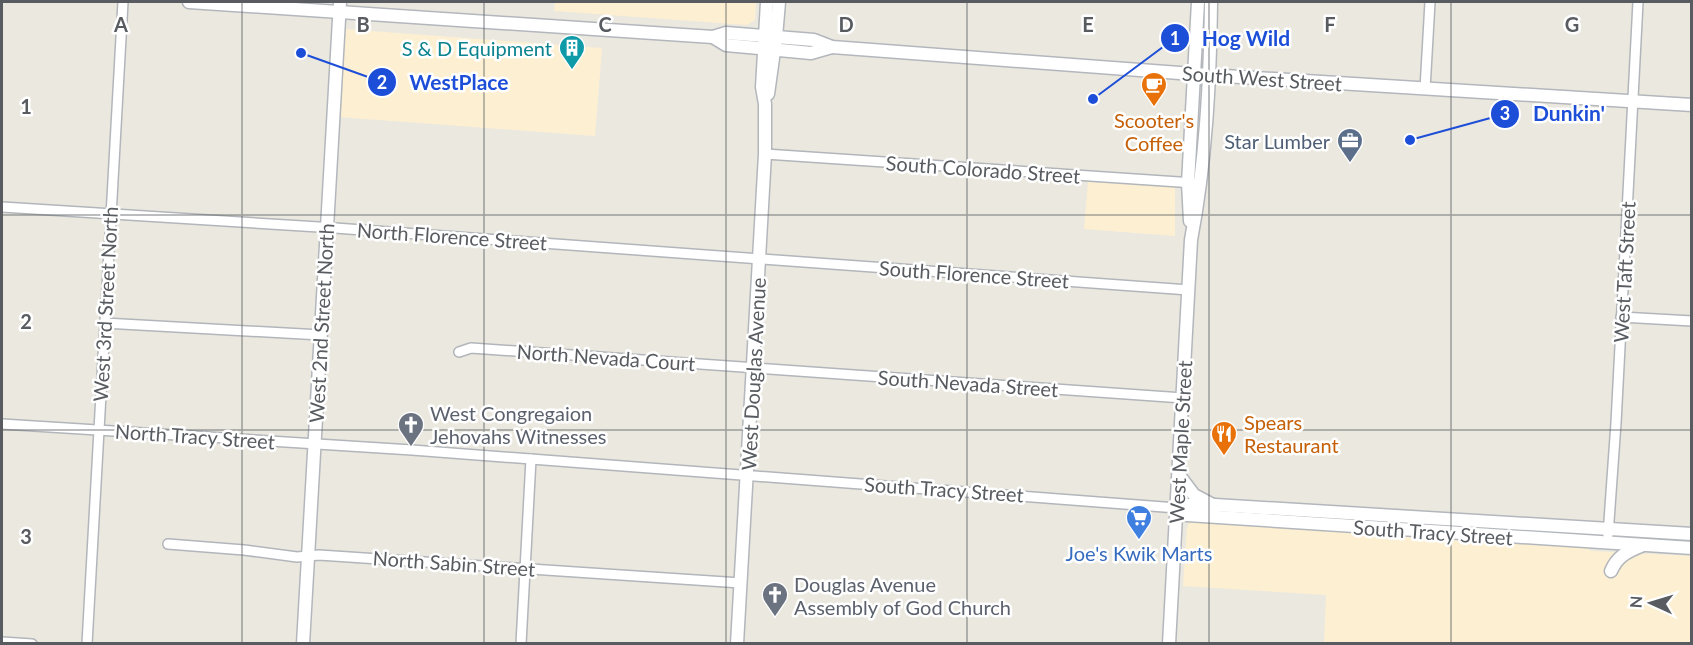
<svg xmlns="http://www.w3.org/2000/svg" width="1693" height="645" font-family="Lato,sans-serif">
  <rect width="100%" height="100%" fill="#ebe8df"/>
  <g fill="#fdf0d2">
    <polygon points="555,2 756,2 755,20 747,25 554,11"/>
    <polygon points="344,29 602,48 595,136 338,117"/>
    <polygon points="1088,182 1175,187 1175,236 1084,229"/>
    <polygon points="1190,521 1586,547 1591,551 1691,556 1691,643 1324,643 1326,595 1183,586 1187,528"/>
  </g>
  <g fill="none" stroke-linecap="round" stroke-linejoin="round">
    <defs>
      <g id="street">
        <polyline points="1425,89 1430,2"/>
        <polyline points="765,154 1194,183"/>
        <polyline points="2,207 335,228 1189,290"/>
        <polyline points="1621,317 1692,321"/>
        <polyline points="104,323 321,335"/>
        <polyline points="459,352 471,348 1183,398"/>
        <polyline points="2,424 412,450 1177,508"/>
        <polyline points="1608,535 1616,423 1638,2"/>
        <polyline points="168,544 244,550 297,557 319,555 741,583"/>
        <polyline points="2,642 32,644"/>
        <polyline points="87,644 123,2"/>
        <polyline points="521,644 531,459"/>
      </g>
      <g id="secondary">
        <polyline points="189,2 713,37 726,33 814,40 832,47 1193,74 1692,105"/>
        <polyline points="713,37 726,45 811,53 832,47"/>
        <polyline points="768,94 776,37 779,2"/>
        <polyline points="1190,221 1188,183 1198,2"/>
        <polyline points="1179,475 1194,495 1211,504"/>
        <polyline points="1177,508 1187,515 1692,548"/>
        <polyline points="1177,508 1188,505 1215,505 1692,534"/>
        <path d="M1611,571C1617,557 1626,552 1641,546"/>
        <polyline points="303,644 340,2"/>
        <polyline points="737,644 765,154 765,104 762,87 767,2"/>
        <path d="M1169,644L1191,240C1206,161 1210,82 1211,2"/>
      </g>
    </defs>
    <use href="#street" stroke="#b2b6ba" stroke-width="12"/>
    <use href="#secondary" stroke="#b3b7bc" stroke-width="15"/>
    <use href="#street" stroke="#fff" stroke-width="9"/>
    <use href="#secondary" stroke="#fff" stroke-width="12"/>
  </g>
  <path fill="none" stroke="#585c60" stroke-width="1.5" stroke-opacity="0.55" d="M242,2V644M484,2V644M726,2V644M967,2V644M1209,2V644M1451,2V644M2,215H1692M2,430H1692"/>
  <defs>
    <symbol id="building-pin" viewBox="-11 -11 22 30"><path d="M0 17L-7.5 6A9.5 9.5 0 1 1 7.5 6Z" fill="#0f9aa8" stroke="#fff"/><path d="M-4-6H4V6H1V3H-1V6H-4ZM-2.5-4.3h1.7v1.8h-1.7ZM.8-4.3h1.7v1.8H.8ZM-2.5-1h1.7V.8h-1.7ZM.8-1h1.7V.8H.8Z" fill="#fff"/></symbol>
    <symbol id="cafe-pin" viewBox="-11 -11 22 30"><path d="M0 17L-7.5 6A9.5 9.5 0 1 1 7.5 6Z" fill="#e8710a" stroke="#fff"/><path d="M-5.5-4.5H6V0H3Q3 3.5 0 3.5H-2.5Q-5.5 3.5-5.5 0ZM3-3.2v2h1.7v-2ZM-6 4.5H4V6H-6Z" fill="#fff"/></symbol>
    <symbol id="office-pin" viewBox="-11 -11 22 30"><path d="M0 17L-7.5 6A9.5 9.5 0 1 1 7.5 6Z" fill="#5c6f8a" stroke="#fff"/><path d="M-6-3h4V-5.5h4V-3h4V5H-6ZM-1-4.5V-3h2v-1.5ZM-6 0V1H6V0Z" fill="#fff"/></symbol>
    <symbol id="church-pin" viewBox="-11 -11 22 30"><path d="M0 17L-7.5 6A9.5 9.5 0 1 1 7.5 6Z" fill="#6b7280" stroke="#fff"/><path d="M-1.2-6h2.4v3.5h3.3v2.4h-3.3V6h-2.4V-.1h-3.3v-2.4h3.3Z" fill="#fff"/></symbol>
    <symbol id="restaurant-pin" viewBox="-11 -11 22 30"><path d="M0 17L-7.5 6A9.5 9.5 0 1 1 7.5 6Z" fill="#e8710a" stroke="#fff"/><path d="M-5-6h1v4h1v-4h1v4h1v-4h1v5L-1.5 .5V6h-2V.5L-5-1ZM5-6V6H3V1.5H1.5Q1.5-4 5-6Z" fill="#fff"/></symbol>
    <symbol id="supermarket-pin" viewBox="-11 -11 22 30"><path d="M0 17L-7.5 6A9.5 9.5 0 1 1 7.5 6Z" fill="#3f7fe0" stroke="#fff"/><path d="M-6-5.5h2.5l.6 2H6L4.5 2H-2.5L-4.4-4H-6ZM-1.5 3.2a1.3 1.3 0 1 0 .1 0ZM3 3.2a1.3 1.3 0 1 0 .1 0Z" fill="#fff"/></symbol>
  </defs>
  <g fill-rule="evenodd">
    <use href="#building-pin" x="557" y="33" width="30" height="40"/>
    <use href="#cafe-pin" x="1139" y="70" width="30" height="40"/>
    <use href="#office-pin" x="1335" y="126" width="30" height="40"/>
    <use href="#church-pin" x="396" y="410" width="30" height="40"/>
    <use href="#restaurant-pin" x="1209" y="419" width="30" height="40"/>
    <use href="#supermarket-pin" x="1124" y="503" width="30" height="40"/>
    <use href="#church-pin" x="760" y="580" width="30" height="40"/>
  </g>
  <g text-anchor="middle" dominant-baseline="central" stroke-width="5" stroke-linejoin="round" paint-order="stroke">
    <g font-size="20" fill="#0d838f" stroke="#fff" text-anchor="end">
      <text x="552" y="48">S &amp; D Equipment</text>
    </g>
    <g font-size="20" fill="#585c60" stroke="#fff">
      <text transform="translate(1262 78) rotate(4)">South West Street</text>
      <text transform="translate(983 169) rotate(4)">South Colorado Street</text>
      <text transform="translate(452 236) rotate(4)">North Florence Street</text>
      <text transform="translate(1624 272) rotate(-87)">West Taft Street</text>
      <text transform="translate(974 274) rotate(4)">South Florence Street</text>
      <text transform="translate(105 304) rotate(-87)">West 3rd Street North</text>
      <text transform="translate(321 323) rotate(-87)">West 2nd Street North</text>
      <text transform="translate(606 357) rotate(4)">North Nevada Court</text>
      <text transform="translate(753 374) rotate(-87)">West Douglas Avenue</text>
      <text transform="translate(968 383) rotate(4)">South Nevada Street</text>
      <text transform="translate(195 436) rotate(4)">North Tracy Street</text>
      <text transform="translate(1180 442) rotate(-87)">West Maple Street</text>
      <text transform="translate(944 489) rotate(4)">South Tracy Street</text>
      <text transform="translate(1433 532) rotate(4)">South Tracy Street</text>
      <text transform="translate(454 563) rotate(4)">North Sabin Street</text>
    </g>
    <g font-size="20" fill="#c56008" stroke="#fff">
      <text x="1154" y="120">Scooter's<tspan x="1154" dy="23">Coffee</tspan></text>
      <text x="1244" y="422" text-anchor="start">Spears<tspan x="1244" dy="23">Restaurant</tspan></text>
    </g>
    <g font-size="20" fill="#4e5e75" stroke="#fff" text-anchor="end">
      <text x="1330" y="141">Star Lumber</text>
    </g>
    <g font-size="20" fill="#5b616d" stroke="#fff" text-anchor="start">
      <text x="430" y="413">West Congregaion<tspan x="430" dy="23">Jehovahs Witnesses</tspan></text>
      <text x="794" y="584">Douglas Avenue<tspan x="794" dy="23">Assembly of God Church</tspan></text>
    </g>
    <g font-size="20" fill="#366cbe" stroke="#fff">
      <text x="1139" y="553">Joe's Kwik Marts</text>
    </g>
  </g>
  <g font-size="20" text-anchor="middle" font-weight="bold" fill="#585c60" stroke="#fff" stroke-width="5" stroke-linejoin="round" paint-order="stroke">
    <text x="121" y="32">A</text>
    <text x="363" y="32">B</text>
    <text x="605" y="32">C</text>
    <text x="846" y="32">D</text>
    <text x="1088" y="32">E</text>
    <text x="1330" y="32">F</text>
    <text x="1572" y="32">G</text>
    <text x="26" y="114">1</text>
    <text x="26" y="329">2</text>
    <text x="26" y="544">3</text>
  </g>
  <path fill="none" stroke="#1d4ed8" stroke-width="2" d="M1093 99L1175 38M301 53L382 82M1410 140L1505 114"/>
  <g fill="#1d4ed8" stroke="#fff" stroke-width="2">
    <circle cx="1093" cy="99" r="6"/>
    <circle cx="301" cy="53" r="6"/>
    <circle cx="1410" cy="140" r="6"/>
    <circle cx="1175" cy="38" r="15"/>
    <circle cx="382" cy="82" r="15"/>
    <circle cx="1505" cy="114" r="15"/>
  </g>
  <g font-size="18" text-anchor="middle" font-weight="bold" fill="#fff">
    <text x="1175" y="45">1</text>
    <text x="382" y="89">2</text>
    <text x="1505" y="120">3</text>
  </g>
  <g font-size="21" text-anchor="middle" font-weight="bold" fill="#1d4ed8" stroke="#fff" stroke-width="5" stroke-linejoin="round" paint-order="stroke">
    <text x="1246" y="46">Hog Wild</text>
    <text x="459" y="90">WestPlace</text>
    <text x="1569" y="121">Dunkin'</text>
  </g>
  <rect width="1693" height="645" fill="none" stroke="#585c60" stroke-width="6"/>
  <g transform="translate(1651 603) rotate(274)" stroke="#ffffff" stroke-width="4.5" paint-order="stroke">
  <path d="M0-4.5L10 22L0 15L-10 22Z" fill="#585c60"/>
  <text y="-9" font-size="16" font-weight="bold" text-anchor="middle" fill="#585c60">N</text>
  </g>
</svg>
